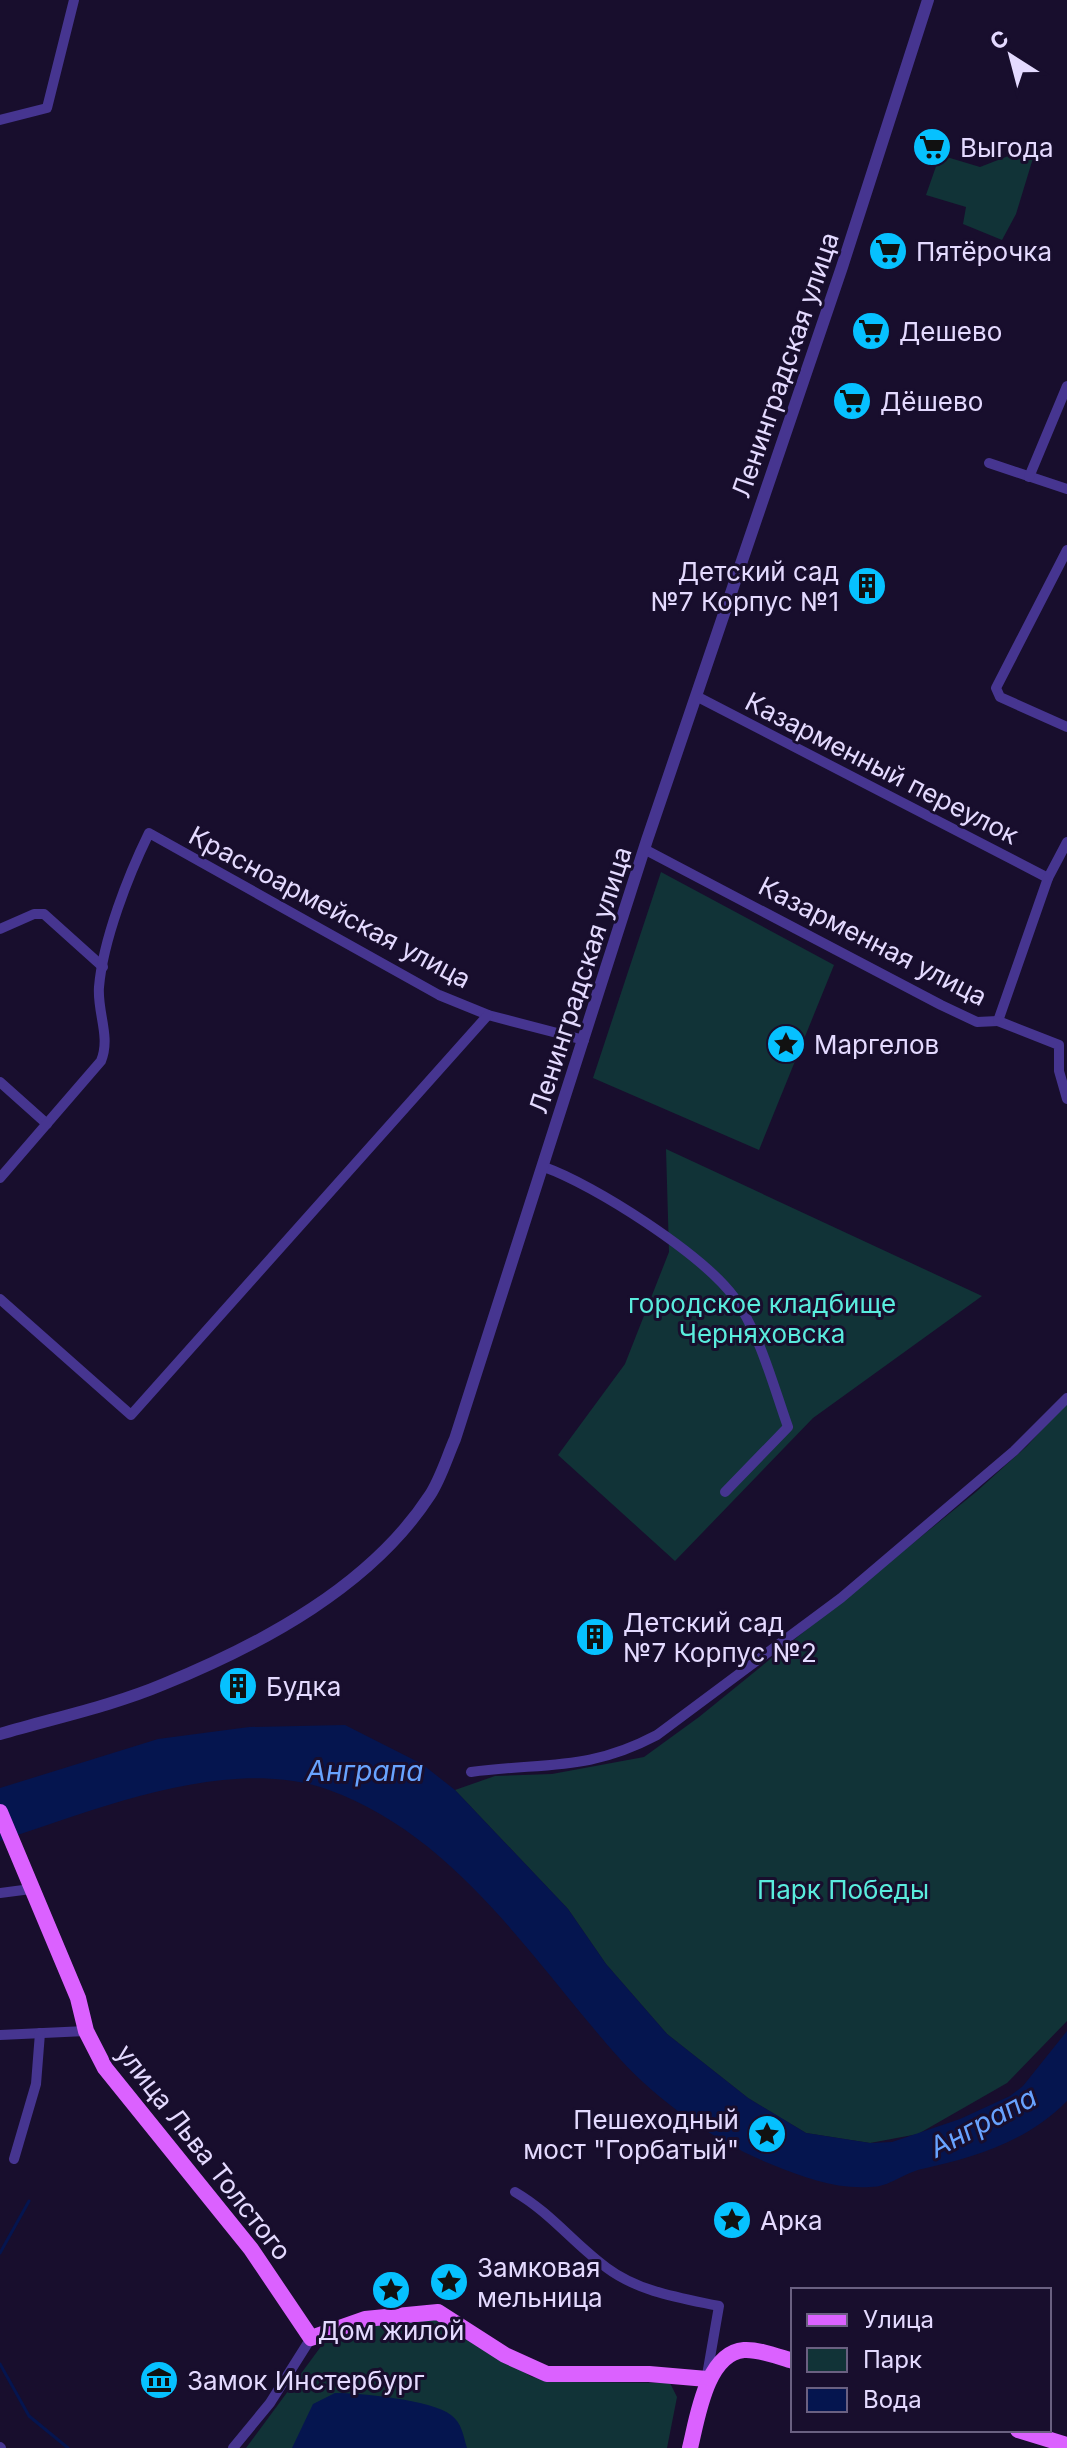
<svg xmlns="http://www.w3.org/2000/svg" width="1067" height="2448" font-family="Inter,sans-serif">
  <rect width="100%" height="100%" fill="#180e2d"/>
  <g fill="#113337">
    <polygon points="1037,145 1016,214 1002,240 963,224 966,207 926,195 940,155 980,167"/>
    <polygon points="661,872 834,965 759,1150 593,1078"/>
    <polygon points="666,1149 982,1296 813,1418 675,1561 558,1455 625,1364 669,1252"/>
    <polygon points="1067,1402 1067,2021 1007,2083 918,2134 870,2143 806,2133 748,2098 667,2034 606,1964 568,1909 455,1790 495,1776 552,1774 644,1757 699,1717 976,1492 1027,1446"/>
    <polygon points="431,2317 532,2377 572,2382 670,2383 677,2397 667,2448 246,2448 325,2341 348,2329"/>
  </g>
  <g fill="#05154f">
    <path d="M345,1725L422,1764L455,1790L568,1909L606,1964L667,2034L748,2098L806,2133L870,2143L892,2142L960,2119L1010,2096L1023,2086L1067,2031V2101C1028,2141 976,2157 922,2169C903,2173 890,2187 870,2187C834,2189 806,2178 773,2165C718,2143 661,2104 620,2059C533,1962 458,1837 329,1790C228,1754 96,1810 0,1841V1788L158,1739L249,1727Z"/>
    <path d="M335,2393C360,2393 433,2400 451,2415C462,2423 463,2435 467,2448H292L313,2404Z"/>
  </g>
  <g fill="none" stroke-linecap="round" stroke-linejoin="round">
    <g stroke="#05154f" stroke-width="3">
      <polyline points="0,2253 29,2201"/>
      <polyline points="0,2364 29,2416 68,2448"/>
    </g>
    <g stroke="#463590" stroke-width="10">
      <polyline points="0,120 47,108 74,0"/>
      <polyline points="989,463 1067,489"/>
      <polyline points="1029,477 1067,386"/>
      <polyline points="1067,550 996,688 1000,697 1067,727"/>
      <polyline points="696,696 1048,878"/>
      <polyline points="644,849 941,1005 977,1022 998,1021"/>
      <polyline points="0,929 34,914 44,914 103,967"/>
      <polyline points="998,1021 1048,878 1067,842"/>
      <polyline points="998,1021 1059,1045 1059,1071 1067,1099"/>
      <polyline points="0,1082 47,1124"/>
      <path d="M544,1167C595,1185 702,1254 734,1297C760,1334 773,1385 788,1427L725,1492"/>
      <path d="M0,1178L101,1061C111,1037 97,1012 99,987C103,940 128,876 149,833L439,995L488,1015L584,1040"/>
      <polyline points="0,1299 131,1415 488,1015"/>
      <path d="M471,1772C545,1762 587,1772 657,1735L841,1598L1014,1451L1067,1398"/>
      <polyline points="0,1893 31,1889"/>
      <polyline points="0,2035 86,2031"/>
      <polyline points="14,2159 36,2084 40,2033"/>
      <path d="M515,2192C551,2213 574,2244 607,2268C639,2292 681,2298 719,2306L707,2375"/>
      <polyline points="0,2447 1,2448"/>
      <polyline points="233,2448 270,2403 311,2338"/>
    </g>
    <path stroke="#463590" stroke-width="12" d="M0,1734C54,1718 112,1706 164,1684C262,1644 371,1586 430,1495C441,1478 447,1457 455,1439L647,840L842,267L928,0"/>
    <g stroke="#db61ff" stroke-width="16">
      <polyline points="0,1812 78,1998 86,2031 105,2068 251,2249 311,2338 365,2319 438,2312 505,2355 547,2374 649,2374 707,2379"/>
      <polyline points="1018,2430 1067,2445"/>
      <path d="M690,2448C697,2420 706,2353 744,2350C759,2349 779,2357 793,2361"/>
    </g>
  </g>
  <defs>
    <symbol id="supermarket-disc" viewBox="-11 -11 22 22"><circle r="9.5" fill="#06c1ff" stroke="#180e2d"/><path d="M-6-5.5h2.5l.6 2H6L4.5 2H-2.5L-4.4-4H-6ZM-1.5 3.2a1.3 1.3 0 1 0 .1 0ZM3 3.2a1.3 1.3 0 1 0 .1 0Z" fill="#111"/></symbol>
    <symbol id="building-disc" viewBox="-11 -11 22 22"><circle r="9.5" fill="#06c1ff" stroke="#180e2d"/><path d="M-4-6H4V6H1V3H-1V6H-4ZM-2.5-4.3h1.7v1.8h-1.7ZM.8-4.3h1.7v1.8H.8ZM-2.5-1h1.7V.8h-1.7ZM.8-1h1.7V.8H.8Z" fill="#111"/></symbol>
    <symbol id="sight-disc" viewBox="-11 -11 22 22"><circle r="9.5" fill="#06c1ff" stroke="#180e2d"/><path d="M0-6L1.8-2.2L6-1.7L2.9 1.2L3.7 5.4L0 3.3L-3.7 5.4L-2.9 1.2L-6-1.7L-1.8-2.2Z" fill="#111"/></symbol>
    <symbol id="museum-disc" viewBox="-11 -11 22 22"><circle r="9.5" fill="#06c1ff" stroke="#180e2d"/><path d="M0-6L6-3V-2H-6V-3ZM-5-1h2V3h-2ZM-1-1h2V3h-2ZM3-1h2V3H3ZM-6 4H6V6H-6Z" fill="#111"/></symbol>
  </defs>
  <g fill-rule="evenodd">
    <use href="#supermarket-disc" x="910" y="125" width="44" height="44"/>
    <use href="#supermarket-disc" x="866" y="229" width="44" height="44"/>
    <use href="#supermarket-disc" x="849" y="309" width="44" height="44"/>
    <use href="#supermarket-disc" x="830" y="379" width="44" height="44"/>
    <use href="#building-disc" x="845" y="564" width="44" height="44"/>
    <use href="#sight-disc" x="764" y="1022" width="44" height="44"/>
    <use href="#building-disc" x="573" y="1615" width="44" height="44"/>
    <use href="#building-disc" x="216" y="1664" width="44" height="44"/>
    <use href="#sight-disc" x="745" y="2112" width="44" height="44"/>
    <use href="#sight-disc" x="710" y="2198" width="44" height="44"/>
    <use href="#sight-disc" x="427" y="2260" width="44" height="44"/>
    <use href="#sight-disc" x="369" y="2268" width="44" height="44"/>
    <use href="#museum-disc" x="137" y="2358" width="44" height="44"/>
  </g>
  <g text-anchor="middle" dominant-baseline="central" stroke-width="6" stroke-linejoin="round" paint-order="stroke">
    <g font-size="26" fill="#e4daff" stroke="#180e2d" text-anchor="start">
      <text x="960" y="147">Выгода</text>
      <text x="916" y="251">Пятёрочка</text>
      <text x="899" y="331">Дешево</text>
      <text x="880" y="401">Дёшево</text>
      <text x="839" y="571" text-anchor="end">Детский сад<tspan x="839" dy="30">№7 Корпус №1</tspan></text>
      <text x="814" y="1044">Маргелов</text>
      <text x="623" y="1622">Детский сад<tspan x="623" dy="30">№7 Корпус №2</tspan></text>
      <text x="266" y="1686">Будка</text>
      <text x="739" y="2119" text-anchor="end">Пешеходный<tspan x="739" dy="30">мост "Горбатый"</tspan></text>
      <text x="760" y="2220">Арка</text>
      <text x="477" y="2267">Замковая<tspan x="477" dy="30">мельница</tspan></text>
      <text x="391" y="2330" text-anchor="middle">Дом жилой</text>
      <text x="187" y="2380">Замок Инстербург</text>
    </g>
    <g font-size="26" fill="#e4daff" stroke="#180e2d">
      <text transform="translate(785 365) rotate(-71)">Ленинградская улица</text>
      <text transform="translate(882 768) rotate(27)">Казарменный переулок</text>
      <text transform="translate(330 907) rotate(28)">Красноармейская улица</text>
      <text transform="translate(873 941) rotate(27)">Казарменная улица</text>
      <text transform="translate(580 980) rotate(-72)">Ленинградская улица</text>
      <text transform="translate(204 2152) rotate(52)">улица Льва Толстого</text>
    </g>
    <g font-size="26" fill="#59ecdd" stroke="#180e2d">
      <text x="762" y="1303">городское кладбище<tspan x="762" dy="30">Черняховска</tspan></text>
      <text x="843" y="1889">Парк Победы</text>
    </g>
    <g font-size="28" font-style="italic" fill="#68a3ff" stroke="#180e2d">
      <text x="365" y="1771">Анграпа</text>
      <text transform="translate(983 2122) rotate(-28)">Анграпа</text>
    </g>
  </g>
  <rect x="791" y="2288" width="260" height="144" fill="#180e2d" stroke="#6a6081" stroke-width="2"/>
  <rect x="807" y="2314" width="40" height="12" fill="#db61ff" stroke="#6a6081" stroke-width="2"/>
  <text x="863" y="2328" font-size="24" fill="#e4daff">Улица</text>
  <rect x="807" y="2348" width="40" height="24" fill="#113337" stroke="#6a6081" stroke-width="2"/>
  <text x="863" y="2368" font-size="24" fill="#e4daff">Парк</text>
  <rect x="807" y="2388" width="40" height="24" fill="#05154f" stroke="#6a6081" stroke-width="2"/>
  <text x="863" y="2408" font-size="24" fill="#e4daff">Вода</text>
  <g transform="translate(1011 56) rotate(324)" stroke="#180e2d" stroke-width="6" paint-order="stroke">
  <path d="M0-6L14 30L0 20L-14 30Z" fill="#e4daff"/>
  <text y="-12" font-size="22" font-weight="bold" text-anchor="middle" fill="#e4daff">С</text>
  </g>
</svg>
